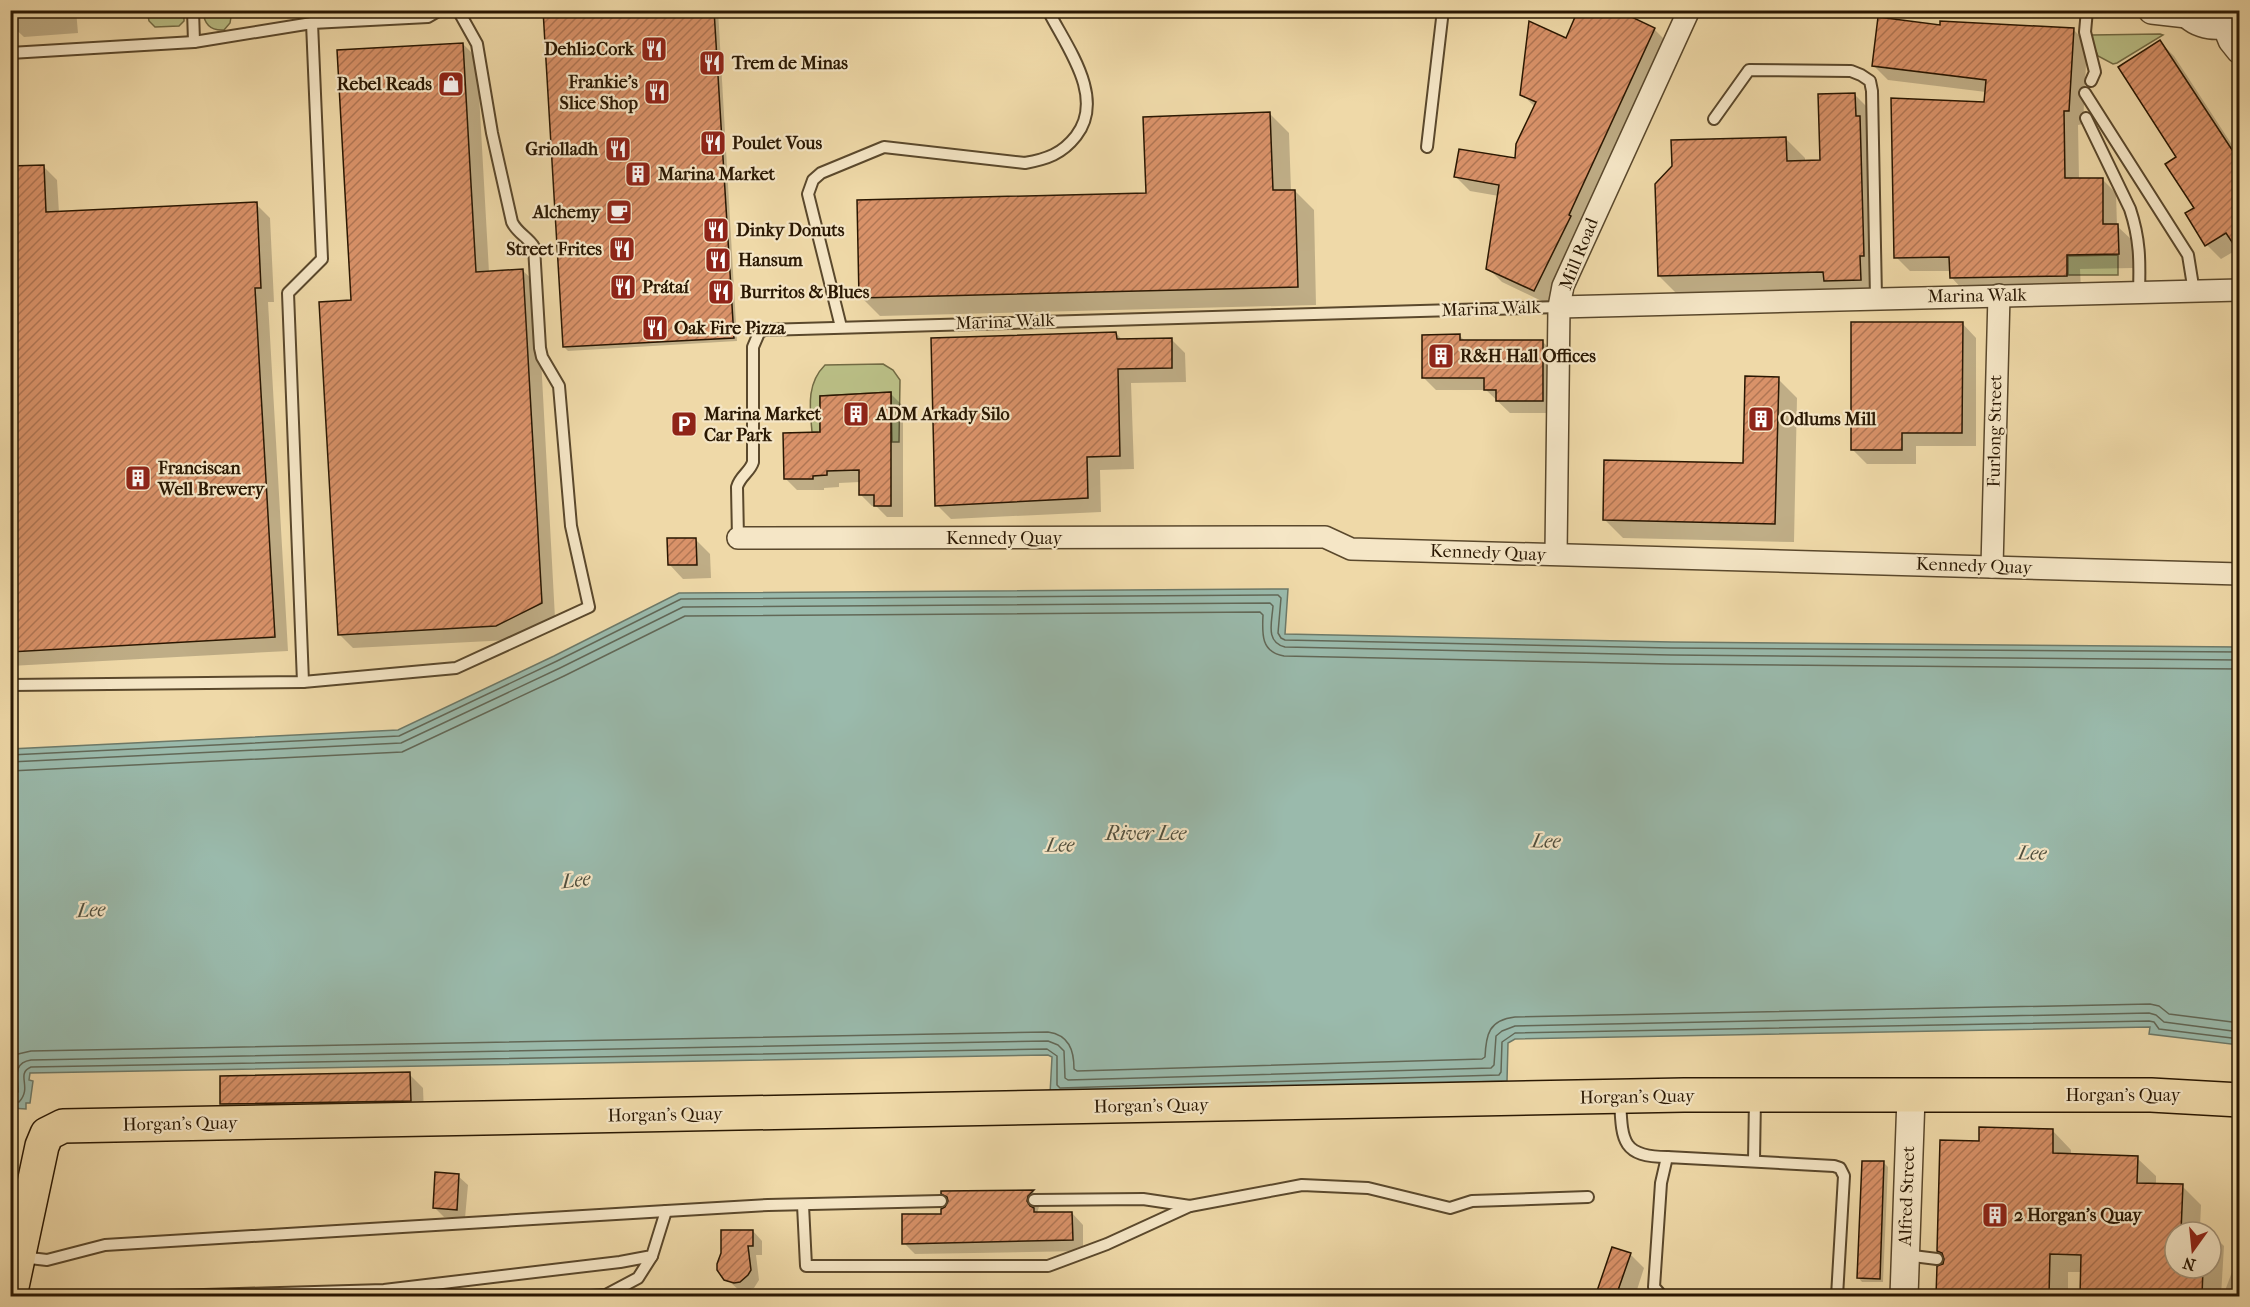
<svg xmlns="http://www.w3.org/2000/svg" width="2250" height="1307" font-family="'IM FELL French Canon',serif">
  <defs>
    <pattern id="building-hatch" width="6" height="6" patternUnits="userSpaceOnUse" patternTransform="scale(1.5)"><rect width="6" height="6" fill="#d99269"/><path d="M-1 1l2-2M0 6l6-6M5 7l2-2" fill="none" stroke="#b07654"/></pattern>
  </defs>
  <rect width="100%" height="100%" fill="#efd9a8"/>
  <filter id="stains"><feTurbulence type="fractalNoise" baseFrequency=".00333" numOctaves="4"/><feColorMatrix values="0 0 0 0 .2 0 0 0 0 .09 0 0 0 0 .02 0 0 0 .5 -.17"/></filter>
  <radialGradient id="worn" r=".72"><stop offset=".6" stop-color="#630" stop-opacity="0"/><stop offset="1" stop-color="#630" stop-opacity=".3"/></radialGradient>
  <g fill="#babf86" stroke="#726b44" stroke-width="1.5">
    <polygon points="147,11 184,11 184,21 179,26 155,27 149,21"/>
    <path d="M203,11H232L230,23L224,30C210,31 204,24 203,11Z"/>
    <polygon points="2160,34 2163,35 2117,63 2113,64 2098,56 2092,42 2092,35"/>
    <polygon points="2118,255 2118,275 2068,275 2068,256"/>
    <path d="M883,364L893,370L900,380L899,442H892L891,392L820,396V432H812C810,408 806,384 825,365Z"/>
  </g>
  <polygon fill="#9abaac" stroke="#6d7968" stroke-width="1.5" points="1288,589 1285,634 1672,642 2239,647 2239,1045 2149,1034 2150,1027 1515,1039 1508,1043 1507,1081 1050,1094 1052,1057 1048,1055 30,1073 29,1080 33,1081 30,1103 26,1103 26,1109 11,1108 10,749 398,730 554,656 679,593"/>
  <g fill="#0003">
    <polygon points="10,10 76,10 78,33 24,37 10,24"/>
    <polygon points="544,10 718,10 737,341 568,351 564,347"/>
    <polygon points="1942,27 2073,29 2087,44 2083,124 2078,125 2079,179 2102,179 2116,193 2117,226 2132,240 2133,268 2080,269 2081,290 1965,292 1951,277 1951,271 1910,271 1896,257 1985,104 1986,92 1888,80 1874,66"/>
    <polygon points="1654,29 1669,44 1548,304 1502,282 1488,268 1499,196 1470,191 1456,177 1517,160 1535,107 1522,94 1567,40"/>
    <polygon points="2160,42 2174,56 2240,157 2240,251 2238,249 2221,259 2207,245 2187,214 2196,208 2178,157"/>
    <polygon points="463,44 477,58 489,272 522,270 537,284 555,618 510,640 353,648 339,634 353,302"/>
    <polygon points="1855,95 1874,114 1874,132 1879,136 1882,275 1878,275 1879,298 1678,295 1659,276 1786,139 1805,158 1805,162 1821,161"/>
    <polygon points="1270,114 1289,133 1291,191 1295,191 1314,210 1316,305 880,316 861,297 1147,195"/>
    <polygon points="44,167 57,180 59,213 256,204 270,218 274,302 268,302 288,651 10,666 10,321 16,321 10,168"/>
    <polygon points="1962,323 1976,338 1976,446 1916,446 1916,464 1867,464 1853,450"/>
    <polygon points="1116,333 1123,341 1171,339 1185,353 1186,382 1131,383 1134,469 1100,470 1101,512 951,519 937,505"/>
    <polygon points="1460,336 1465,341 1542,341 1555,354 1555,413 1510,413 1486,390 1436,390 1423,377"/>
    <polygon points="1778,379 1797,398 1794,542 1623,538 1604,519 1745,465"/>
    <polygon points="891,394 903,406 903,517 887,517 876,506 872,506 860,494 860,482 839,483 839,487 824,488 824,490 797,490 785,478 822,433"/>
    <polygon points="696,540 710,554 711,578 683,579 669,564"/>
    <polygon points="409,1074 423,1088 424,1114 236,1118 222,1104"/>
    <polygon points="2053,1131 2071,1150 2071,1155 2137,1158 2156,1176 2156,1185 2182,1186 2201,1205 2200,1227 2205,1227 2210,1232 2175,1232 2175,1268 2211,1268 2211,1233 2224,1246 2221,1296 2082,1296 2082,1272 2068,1272 2068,1296 1937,1296 1938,1267 1944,1265 1945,1258 1939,1251 1980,1143"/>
    <polygon points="1883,1162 1888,1167 1883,1282 1862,1282 1858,1277"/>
    <polygon points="458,1176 468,1185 465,1218 444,1217 434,1207"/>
    <polygon points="1033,1192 1044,1203 1039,1207 1037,1213 1072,1213 1083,1225 1083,1251 915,1254 904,1243 943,1215 950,1200 942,1193"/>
    <polygon points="753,1231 762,1241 762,1255 756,1255 759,1280 754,1288 740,1291 721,1274"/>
    <polygon points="1630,1254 1644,1268 1635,1296 1605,1296 1599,1291"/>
    <polygon points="2240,1255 2240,1296 2223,1296 2238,1256"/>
    <polygon points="1463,1293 1466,1296 1366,1296 1373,1296"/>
  </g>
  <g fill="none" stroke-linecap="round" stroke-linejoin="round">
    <g stroke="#626857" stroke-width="1.5">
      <polyline points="10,755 399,736 557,661 681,599 1278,595 1281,598 1278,633 1281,638 1285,640 1671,648 2240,652"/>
      <path d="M10,762L401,743L560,668L683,607L1270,603L1273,606C1272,622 1265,642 1285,647L1671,655L2240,660"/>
      <path d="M10,771L402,752L564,676L685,616L1260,612L1263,615C1262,634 1261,652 1284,656L1671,664L2240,669"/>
      <path d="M10,1063L18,1054L31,1051L1048,1032C1069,1035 1074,1050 1074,1069L1077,1071L1482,1059L1485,1057C1486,1034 1489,1020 1515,1017L2150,1004L2159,1006L2169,1014L2240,1023"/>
      <path d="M10,1095L18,1092C18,1078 12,1063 31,1060L1048,1041L1058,1045L1064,1051L1065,1078L1068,1080L1491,1068L1494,1065L1496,1036L1502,1031L1515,1026L2149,1013L2156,1015L2164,1022L2240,1032"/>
      <path d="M10,1102H19C33,1087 15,1074 31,1067L1047,1049L1057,1056V1085L1060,1088L1499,1075L1501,1072L1502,1042L1515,1033L2149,1021L2154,1022L2159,1029L2240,1039"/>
    </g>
  </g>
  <g fill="url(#building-hatch)" stroke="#291702" stroke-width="1.5">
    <polygon points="543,10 714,10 734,338 563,347"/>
    <polygon points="1578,10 1617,10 1655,28 1569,215 1571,216 1534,291 1486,269 1499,185 1454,177 1459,149 1515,158 1516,144 1536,102 1520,95 1529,21 1566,38"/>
    <polygon points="1878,17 1940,25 1940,21 2074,28 2069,111 2064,111 2065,178 2103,178 2103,224 2118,224 2119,254 2067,255 2067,276 1950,278 1949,257 1894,258 1891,98 1984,102 1986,80 1872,66"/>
    <polygon points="2160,40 2240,162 2240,254 2226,233 2205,246 2185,213 2194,208 2165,164 2176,157 2118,67"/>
    <polygon points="463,43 476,272 523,269 542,603 496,626 338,635 319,302 351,300 337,50"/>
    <polygon points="1855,93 1856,116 1860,116 1864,256 1860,256 1861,280 1824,281 1823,272 1658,276 1655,184 1672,166 1671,140 1786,137 1787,161 1820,160 1818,94"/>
    <polygon points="1270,112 1273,190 1295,190 1298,287 859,298 857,200 1146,193 1143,117"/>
    <polygon points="44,165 46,212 257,202 261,288 255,288 275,637 10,652 10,319 15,319 10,166"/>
    <polygon points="1851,322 1963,322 1962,433 1902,433 1902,450 1851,450"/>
    <polygon points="1116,332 1117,339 1172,338 1172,368 1118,369 1120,456 1087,457 1088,498 935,506 931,338"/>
    <polygon points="1460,334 1460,340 1543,340 1543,401 1496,401 1496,390 1484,390 1484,378 1422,378 1422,335"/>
    <polygon points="1745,376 1779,377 1775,524 1603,520 1604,460 1743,463"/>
    <polygon points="891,392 891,506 874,506 874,495 859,495 859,470 827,471 827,475 813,476 813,479 784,479 783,433 820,432 820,396"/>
    <polygon points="667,538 696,538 697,565 668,565"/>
    <polygon points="410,1072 411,1101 220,1104 220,1076"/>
    <polygon points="1979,1127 2053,1129 2053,1153 2138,1156 2137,1183 2183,1184 2181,1232 2175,1232 2175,1268 2203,1268 2202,1296 2080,1296 2081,1255 2050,1254 2049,1296 1936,1296 1937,1266 1943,1264 1944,1259 1942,1253 1937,1251 1940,1140 1979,1141"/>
    <polygon points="1862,1161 1884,1161 1880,1279 1857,1278"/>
    <polygon points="435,1172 459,1174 457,1210 433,1208"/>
    <polygon points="1034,1190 1028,1196 1027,1201 1030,1206 1034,1208 1034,1212 1072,1212 1073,1240 902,1244 902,1214 941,1214 941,1209 945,1207 948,1201 947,1197 941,1194 941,1191"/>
    <polygon points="721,1230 753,1230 753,1246 748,1246 751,1270 748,1275 740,1282 734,1283 724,1280 717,1270 717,1264 721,1253"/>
    <polygon points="1612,1247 1631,1253 1616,1296 1597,1291"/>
  </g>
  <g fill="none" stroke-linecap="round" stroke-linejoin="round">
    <defs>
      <g id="service">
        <polyline points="193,10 194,42"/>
        <polyline points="2087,10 2085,32 2095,72 2091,81"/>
        <polyline points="10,53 194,42 312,23"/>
        <polyline points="2085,93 2188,255 2194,292"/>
        <path d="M2086,118L2130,209C2140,239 2140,261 2139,292"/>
        <polyline points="1714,119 1749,70 1851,71 1861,75 1870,81 1872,91 1876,298"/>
        <polyline points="1427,147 1443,10"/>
        <path d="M841,327L808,194L813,180L821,173L884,147L1025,163C1047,159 1062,154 1076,136C1105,99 1069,50 1051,16L1050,10"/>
        <path d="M738,538L737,487C740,476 750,472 753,462V347L759,333L764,330L1559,307"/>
        <path d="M303,682L456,668L589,607L571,526L559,386L542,357L540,348L534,247C528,237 517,233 512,222L492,133L477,44L458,10"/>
        <polyline points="10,685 303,682 288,293 322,259 312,23 428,17 440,10"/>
        <path d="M1620,1099C1622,1140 1621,1157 1667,1157"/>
        <polyline points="1754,1160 1755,1098"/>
        <polyline points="1034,1200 1143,1199 1190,1206 1302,1185 1368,1188 1450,1208 1472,1201 1588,1197"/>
        <polyline points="803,1205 806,1266 1048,1266 1107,1244 1190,1206"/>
        <polyline points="1905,1255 1937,1259"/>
        <polyline points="21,1257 47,1260 105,1245 666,1211 768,1205 941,1201"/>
        <polyline points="169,1296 384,1290 620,1262 652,1256 666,1211"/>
        <polyline points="591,1296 606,1295 638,1278 652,1256"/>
        <polyline points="1662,1296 1654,1287 1661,1183 1667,1157 1834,1166 1840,1168 1844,1176 1837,1296"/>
      </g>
      <g id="minor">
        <polyline points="1559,307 2240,290"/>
        <polyline points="738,538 1325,537 1351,549 2240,574"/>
        <polyline points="1556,554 1559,307 1563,286 1689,10"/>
        <polyline points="1992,567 1999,295"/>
      </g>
      <g id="tertiary">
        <polyline points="2152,10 2187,14"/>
        <path d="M2184,10C2198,28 2220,28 2240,20"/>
        <polyline points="2226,25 2232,40 2240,50"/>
        <polyline points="1904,1296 1911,1097"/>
      </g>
      <polyline id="trunk" points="10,1296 42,1146 47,1134 63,1126 1684,1095 2151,1095 2240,1100"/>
    </defs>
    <use href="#service" stroke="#5a482c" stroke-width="14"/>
    <use href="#minor" stroke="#5a482c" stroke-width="24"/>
    <use href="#tertiary" stroke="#5a482c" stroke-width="30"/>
    <use href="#trunk" stroke="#291702" stroke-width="36"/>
    <use href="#service" stroke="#f5e6c6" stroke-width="10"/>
    <use href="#minor" stroke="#f5e6c6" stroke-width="21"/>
    <use href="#tertiary" stroke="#f5e6c6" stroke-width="27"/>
    <use href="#trunk" stroke="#efd9a8" stroke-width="33"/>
  </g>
  <defs>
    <symbol id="restaurant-square" viewBox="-11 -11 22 22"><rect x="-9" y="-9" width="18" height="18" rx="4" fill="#8f2418" stroke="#f5e6c6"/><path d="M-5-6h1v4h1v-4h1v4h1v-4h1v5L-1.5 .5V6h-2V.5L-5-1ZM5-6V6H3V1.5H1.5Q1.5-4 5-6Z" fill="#fff"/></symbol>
    <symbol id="shop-square" viewBox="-11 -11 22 22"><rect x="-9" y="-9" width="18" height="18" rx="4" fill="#8f2418" stroke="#f5e6c6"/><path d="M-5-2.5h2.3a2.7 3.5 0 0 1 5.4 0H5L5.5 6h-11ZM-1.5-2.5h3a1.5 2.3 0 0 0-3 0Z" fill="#fff"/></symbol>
    <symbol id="building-square" viewBox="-11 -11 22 22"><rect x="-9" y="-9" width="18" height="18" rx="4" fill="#8f2418" stroke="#f5e6c6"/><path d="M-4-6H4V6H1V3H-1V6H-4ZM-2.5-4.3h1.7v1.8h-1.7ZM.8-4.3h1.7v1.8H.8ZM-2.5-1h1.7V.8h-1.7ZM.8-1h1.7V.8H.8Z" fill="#fff"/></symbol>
    <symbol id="cafe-square" viewBox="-11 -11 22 22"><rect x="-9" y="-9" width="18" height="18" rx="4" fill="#8f2418" stroke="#f5e6c6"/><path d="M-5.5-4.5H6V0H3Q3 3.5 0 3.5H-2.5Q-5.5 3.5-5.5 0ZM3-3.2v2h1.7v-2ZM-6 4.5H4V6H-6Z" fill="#fff"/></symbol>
    <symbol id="parking-square" viewBox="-11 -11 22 22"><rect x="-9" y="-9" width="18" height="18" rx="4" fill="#8f2418" stroke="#f5e6c6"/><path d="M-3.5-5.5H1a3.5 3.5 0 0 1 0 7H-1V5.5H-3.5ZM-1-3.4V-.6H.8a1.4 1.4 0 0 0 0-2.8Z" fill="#fff"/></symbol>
  </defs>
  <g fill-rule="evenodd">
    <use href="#restaurant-square" x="639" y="34" width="30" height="30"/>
    <use href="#restaurant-square" x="697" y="48" width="30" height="30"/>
    <use href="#shop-square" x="436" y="69" width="30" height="30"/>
    <use href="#restaurant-square" x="642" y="77" width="30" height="30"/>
    <use href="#restaurant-square" x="698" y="128" width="30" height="30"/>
    <use href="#restaurant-square" x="603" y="134" width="30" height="30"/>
    <use href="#building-square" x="623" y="159" width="30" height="30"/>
    <use href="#cafe-square" x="604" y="197" width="30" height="30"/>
    <use href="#restaurant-square" x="701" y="215" width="30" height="30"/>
    <use href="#restaurant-square" x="607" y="234" width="30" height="30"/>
    <use href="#restaurant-square" x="703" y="245" width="30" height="30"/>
    <use href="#restaurant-square" x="608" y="272" width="30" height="30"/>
    <use href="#restaurant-square" x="706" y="277" width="30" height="30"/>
    <use href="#restaurant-square" x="640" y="313" width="30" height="30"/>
    <use href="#building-square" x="1426" y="341" width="30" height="30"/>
    <use href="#building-square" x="841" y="399" width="30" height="30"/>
    <use href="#building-square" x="1746" y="404" width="30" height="30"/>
    <use href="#parking-square" x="669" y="409" width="30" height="30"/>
    <use href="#building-square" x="123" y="463" width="30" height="30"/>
    <use href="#building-square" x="1980" y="1200" width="30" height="30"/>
  </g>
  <g text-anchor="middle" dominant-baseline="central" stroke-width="4.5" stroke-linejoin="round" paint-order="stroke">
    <g font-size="18" font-weight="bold" fill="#291702" stroke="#f5e6c6" text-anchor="start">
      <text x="634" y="49" text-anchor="end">Dehli2Cork</text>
      <text x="732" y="63">Trem de Minas</text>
      <text x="638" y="82" text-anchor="end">Frankie's<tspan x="638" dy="21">Slice Shop</tspan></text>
      <text x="432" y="84" text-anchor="end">Rebel Reads</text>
      <text x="732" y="143">Poulet Vous</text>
      <text x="598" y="149" text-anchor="end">Griolladh</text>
      <text x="658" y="174">Marina Market</text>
      <text x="600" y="212" text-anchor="end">Alchemy</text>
      <text x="736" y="230">Dinky Donuts</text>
      <text x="602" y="249" text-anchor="end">Street Frites</text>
      <text x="738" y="260">Hansum</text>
      <text x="642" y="287">Prátaí</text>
      <text x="740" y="292">Burritos &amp; Blues</text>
      <text x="674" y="328">Oak Fire Pizza</text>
      <text x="1460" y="356">R&amp;H Hall Offices</text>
      <text x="704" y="414">Marina Market<tspan x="704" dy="21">Car Park</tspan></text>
      <text x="876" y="414">ADM Arkady Silo</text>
      <text x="1780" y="419">Odlums Mill</text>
      <text x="158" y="468">Franciscan<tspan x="158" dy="21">Well Brewery</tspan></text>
      <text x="2014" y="1215">2 Horgan's Quay</text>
    </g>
    <g font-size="18" fill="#291702" stroke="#f5e6c6">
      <text transform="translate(1579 254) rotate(-68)">Mill Road</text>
      <text transform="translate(1977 296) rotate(-1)">Marina Walk</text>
      <text transform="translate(1491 309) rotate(-2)">Marina Walk</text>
      <text transform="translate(1005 322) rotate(-2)">Marina Walk</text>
      <text transform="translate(1995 431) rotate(-89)">Furlong Street</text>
      <text x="1004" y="538">Kennedy Quay</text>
      <text transform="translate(1488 553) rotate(2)">Kennedy Quay</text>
      <text transform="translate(1974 566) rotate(2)">Kennedy Quay</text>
      <text x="2123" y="1095">Horgan's Quay</text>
      <text transform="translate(1637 1097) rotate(-1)">Horgan's Quay</text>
      <text transform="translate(1151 1106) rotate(-1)">Horgan's Quay</text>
      <text transform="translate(665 1115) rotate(-1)">Horgan's Quay</text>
      <text transform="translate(180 1124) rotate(-1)">Horgan's Quay</text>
      <text transform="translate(1907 1196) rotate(-88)">Alfred Street</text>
    </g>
    <g font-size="20" font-style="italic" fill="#51503e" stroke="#f5e6c6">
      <text x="1146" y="833">River Lee</text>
      <text transform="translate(1546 841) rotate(1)">Lee</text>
      <text transform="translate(1060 845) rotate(-1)">Lee</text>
      <text transform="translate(2032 853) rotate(1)">Lee</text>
      <text transform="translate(576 880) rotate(-7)">Lee</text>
      <text transform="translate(91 910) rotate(-3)">Lee</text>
    </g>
  </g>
  <rect width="2250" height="1307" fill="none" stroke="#efd9a8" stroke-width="36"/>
  <rect x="12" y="12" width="2226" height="1283" fill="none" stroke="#291702" stroke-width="3"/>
  <rect x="18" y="18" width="2214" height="1271" fill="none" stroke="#291702" stroke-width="1.5"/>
  <g transform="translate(2193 1250) rotate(195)"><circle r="28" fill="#f5e6c6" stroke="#a39378" stroke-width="1.5"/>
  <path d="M0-4.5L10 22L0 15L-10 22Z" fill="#8f2418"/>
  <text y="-9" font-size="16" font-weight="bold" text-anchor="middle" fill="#291702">N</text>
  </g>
  <rect width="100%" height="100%" filter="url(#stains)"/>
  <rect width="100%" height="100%" fill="url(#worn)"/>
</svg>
